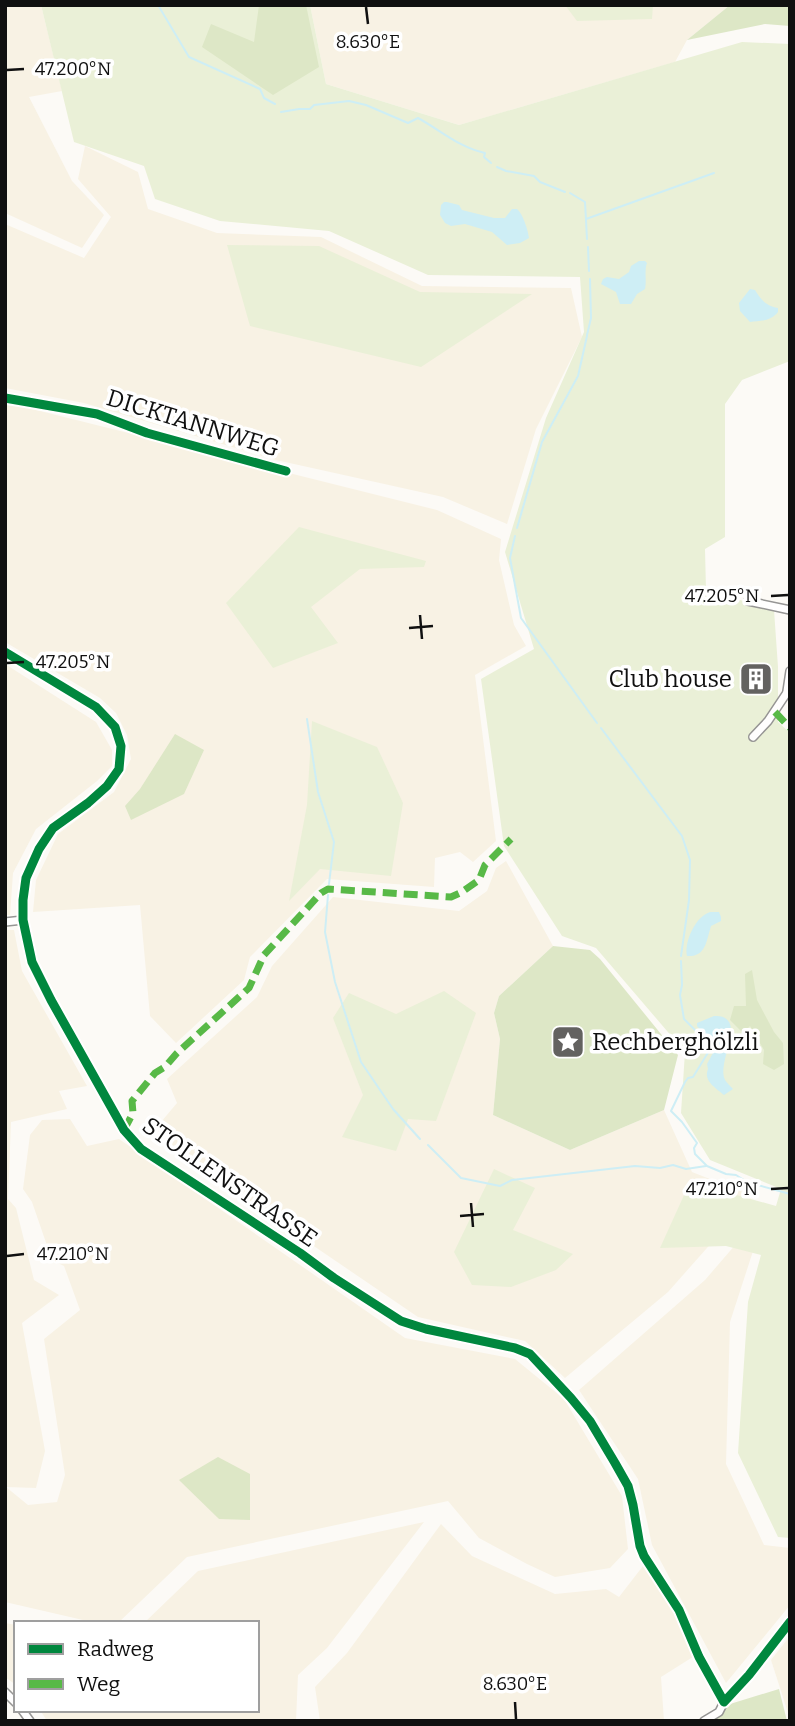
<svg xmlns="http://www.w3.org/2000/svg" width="795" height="1726" font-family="Bitter,serif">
  <rect width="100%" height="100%" fill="#fcfaf6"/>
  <g fill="#f8f2e4">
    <polygon points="5,5 41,5 62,91 29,97 72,181 104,215 82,248 5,213"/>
    <polygon points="310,5 730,5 687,40 675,62 459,125 326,84"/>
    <polygon points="85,146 138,172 148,209 217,233 321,237 422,286 571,288 582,337 536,429 507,524 443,497 276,460 84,403 5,388 5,224 84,258 111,217 78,179"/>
    <polygon points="5,405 24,407 437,510 501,539 499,560 514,625 526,646 475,675 496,841 473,862 460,852 435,858 434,887 327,879 250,957 244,980 176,1043 150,1016 140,905 33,912 36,880 58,834 114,792 131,759 127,735 116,713 100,698 5,642"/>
    <polygon points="5,664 96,722 112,750 112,766 97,781 36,829 13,873 10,915 5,915"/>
    <polygon points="506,861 553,946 499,996 494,1013 500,1039 493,1115 570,1150 664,1110 692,1172 753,1196 668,1292 565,1378 525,1341 418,1317 164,1144 161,1122 177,1103 167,1079 257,997 272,966 333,897 459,911 487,891 496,868"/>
    <polygon points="5,930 14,930 22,971 87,1086 59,1091 67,1109 11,1122 8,1199 16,1208 34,1280 59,1295 22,1323 45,1451 36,1488 6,1487 28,1505 57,1502 65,1475 44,1339 80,1310 64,1266 52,1260 32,1202 23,1189 30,1135 42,1120 70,1119 87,1146 119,1139 405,1338 515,1359 564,1399 622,1496 628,1549 610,1568 555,1577 527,1564 479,1538 448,1501 187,1557 118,1623 96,1623 5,1602"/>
    <polygon points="767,1208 730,1322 726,1464 764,1545 790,1548 790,1605 726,1683 652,1545 638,1479 579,1390 705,1280"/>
    <polygon points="424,1522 327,1648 298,1675 296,1721 47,1721 40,1710 257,1710 257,1623 144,1623 198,1571"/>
    <polygon points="441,1524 472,1556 555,1594 606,1589 619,1597 643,1566 669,1603 696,1655 661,1677 664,1721 320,1721 315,1687 347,1653"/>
    <polygon points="5,1623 16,1625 16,1685 5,1677"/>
    <polygon points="790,1636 790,1719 771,1660"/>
  </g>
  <g fill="#eaf0d7">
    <polygon points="41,5 310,5 326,84 459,125 742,42 790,44 790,361 742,380 725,404 725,537 705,549 706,590 774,610 778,667 778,722 790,733 790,1538 778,1537 738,1453 748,1302 761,1255 726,1246 660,1248 690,1182 776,1206 781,1189 710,1160 681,1113 685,1052 596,948 562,936 504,846 481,679 534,649 505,552 546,418 584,332 580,277 428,275 329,231 220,221 155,199 144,166 74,142"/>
    <polygon points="565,5 653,5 652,19 577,21"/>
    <polygon points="227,245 319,246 420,292 532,294 421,367 250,326"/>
    <polygon points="299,527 426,561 424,567 360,569 311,607 338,643 273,668 226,603"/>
    <polygon points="312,721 377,747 403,803 391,876 320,869 289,901 307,805"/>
    <polygon points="444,991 476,1013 436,1121 408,1119 396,1151 342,1137 363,1095 333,1018 349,993 396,1014"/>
    <polygon points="494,1169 535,1188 513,1230 573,1254 556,1270 511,1287 472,1285 454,1252"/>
  </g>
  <g fill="#dde7c6">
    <polygon points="259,5 306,5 319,67 273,95 202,47 211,24 254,42"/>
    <polygon points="730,5 785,5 790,7 790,26 765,24 687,40"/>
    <polygon points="175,734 204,750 184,794 131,820 125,806 140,789"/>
    <polygon points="553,946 590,950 600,959 678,1055 664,1110 570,1150 493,1115 500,1039 494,1013 499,996"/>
    <polygon points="752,970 757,1000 774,1032 783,1043 784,1064 774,1070 763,1064 764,1050 750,1026 743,1033 730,1020 734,1006 746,1006 745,974"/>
    <polygon points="218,1457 250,1474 250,1520 219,1519 179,1480"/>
    <polygon points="779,1689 787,1721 710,1721 730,1704"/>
  </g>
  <g fill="#ceeef5">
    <path d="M444,202H447L459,205L462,210L494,218H505L512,209H517C523,214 528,230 529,238L520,243L507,245L492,232L465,224L451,226L445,223L440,215L441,205Z"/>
    <path d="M639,261H645L647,263C644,270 647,281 645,289L637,294L631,304H620L616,292L601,284L603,279L607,277L619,279L629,272L631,266Z"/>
    <path d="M750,289L755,290C761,300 766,306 778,308V312C771,321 761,321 750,322L740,311L739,303Z"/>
    <path d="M710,912H719L721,917V921L711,926C706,942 706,957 687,956C684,942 695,917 710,912Z"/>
    <path d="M714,1016C717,1016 722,1016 725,1018C742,1028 717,1063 725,1080C727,1083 730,1086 733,1089L724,1095C716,1088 703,1081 708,1069L707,1064L714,1051L702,1032L697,1026V1023Z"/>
  </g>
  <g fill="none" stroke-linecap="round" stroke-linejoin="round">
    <g stroke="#ceeef5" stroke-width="2">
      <polyline points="158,5 189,57 260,89 264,98 275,104"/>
      <path d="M281,112L299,109H310L314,105L349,101L366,105L408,123L418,118C440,130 460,148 485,153L484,157L491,163"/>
      <polyline points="497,167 506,171 534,176 540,182 565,192"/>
      <polyline points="570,193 585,202 587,239"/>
      <polyline points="586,219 714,173"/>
      <polyline points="588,247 589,271"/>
      <polyline points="587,335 591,318 590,279"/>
      <polyline points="517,528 542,442 578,376 587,336"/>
      <polyline points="515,536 510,558 521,618 597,723"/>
      <polyline points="307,719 318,792 334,842 329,884"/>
      <polyline points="601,728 682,836 690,860 689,900 681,956"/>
      <polyline points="328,895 325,932 335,982 361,1062 393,1109 420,1139"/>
      <polyline points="681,961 682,985 680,995 684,1019 702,1037 709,1051 693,1077 688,1078 685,1082 671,1111 682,1122 697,1143 694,1148 695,1154 707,1166 726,1174 736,1175 747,1182 790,1194"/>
      <polyline points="428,1145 461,1178 500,1186 512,1180 635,1166 660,1168 673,1165 686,1169 706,1166"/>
    </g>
    <defs>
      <g id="street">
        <polyline points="5,398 97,414 147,433 286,471"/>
        <polyline points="748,601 790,610"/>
        <polyline points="5,652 96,707 115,727 121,746 119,769 107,786 88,803 53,828 39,849 26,878 23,900 23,920 32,962 51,1000 124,1130 141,1149 300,1253 334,1278 401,1321 426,1329 515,1348 530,1354 571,1398 590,1421 615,1463 628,1486 633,1505 640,1546 644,1556 679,1610 699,1657 724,1702"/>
        <polyline points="787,691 790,671"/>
        <polyline points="753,737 768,721 790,688"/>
        <polyline points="5,922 23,920"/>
        <polyline points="5,1692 16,1703"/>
        <polyline points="22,1710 30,1721"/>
        <polyline points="704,1721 719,1712 724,1702 749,1675 790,1622"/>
      </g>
    </defs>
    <use href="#street" stroke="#969594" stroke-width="10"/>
    <use href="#street" stroke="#fffefe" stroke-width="7"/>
    <g stroke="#58b947" stroke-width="7" stroke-dasharray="14 7" stroke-linecap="butt">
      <polyline points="775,712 790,728"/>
      <polyline points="124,1130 133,1113 132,1101 155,1073 165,1067 177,1053 249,988 264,955 321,893 328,889 451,897 462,892 479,880 485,865 511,839"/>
    </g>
    <defs>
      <g id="cycleway">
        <polyline points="5,398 97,414 147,433 286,471"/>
        <polyline points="5,652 96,707 115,727 121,746 119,769 107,786 88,803 53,828 39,849 26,878 23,900 23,920 32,962 51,1000 124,1130 141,1149 300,1253 334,1278 401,1321 426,1329 515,1348 530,1354 571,1398 590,1421 615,1463 628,1486 633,1505 640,1546 644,1556 679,1610 699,1657 724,1702 749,1675 790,1622"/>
      </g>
    </defs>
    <use href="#cycleway" stroke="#fff" stroke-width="13"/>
    <use href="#cycleway" stroke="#00873e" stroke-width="9"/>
  </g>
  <path fill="none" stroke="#101010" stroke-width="2.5" d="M366,7L368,24M7,70L24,69M771,596L788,595M420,615L422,639M409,628L433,626M7,663L24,662M771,1189L788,1188M471,1203L473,1227M460,1216L484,1214M7,1256L24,1254M515,1702L516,1719"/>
  <defs>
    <symbol id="building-square" viewBox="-11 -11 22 22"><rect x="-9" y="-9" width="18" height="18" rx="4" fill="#636260" stroke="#fff"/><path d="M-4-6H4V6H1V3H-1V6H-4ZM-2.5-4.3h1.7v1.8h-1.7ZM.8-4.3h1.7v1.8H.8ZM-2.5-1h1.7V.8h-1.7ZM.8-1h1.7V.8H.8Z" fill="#fff"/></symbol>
    <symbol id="sight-square" viewBox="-11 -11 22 22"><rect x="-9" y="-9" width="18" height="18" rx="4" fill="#636260" stroke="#fff"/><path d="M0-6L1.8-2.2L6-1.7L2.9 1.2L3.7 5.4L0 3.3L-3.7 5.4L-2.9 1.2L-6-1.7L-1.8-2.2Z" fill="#fff"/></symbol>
  </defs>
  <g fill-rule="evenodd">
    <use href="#building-square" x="737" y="660" width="38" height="38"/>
    <use href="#sight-square" x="549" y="1023" width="38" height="38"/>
  </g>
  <g text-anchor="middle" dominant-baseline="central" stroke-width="7" stroke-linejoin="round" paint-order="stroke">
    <g font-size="24" fill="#101010" stroke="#fff">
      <text transform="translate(193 423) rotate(17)">DICKTANNWEG</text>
      <text transform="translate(230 1182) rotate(35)">STOLLENSTRASSE</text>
    </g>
    <g font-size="24" fill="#101010" stroke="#fff" text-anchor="end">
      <text x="732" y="679">Club house</text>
      <text x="592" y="1042" text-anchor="start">Rechberghölzli</text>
    </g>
  </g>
  <g font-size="18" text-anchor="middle" fill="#101010" stroke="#fff" stroke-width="7" stroke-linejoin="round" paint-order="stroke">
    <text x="368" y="48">8.630°E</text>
    <text x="73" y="75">47.200°N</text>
    <text x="722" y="602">47.205°N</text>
    <text x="73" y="668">47.205°N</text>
    <text x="722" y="1195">47.210°N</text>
    <text x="73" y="1260">47.210°N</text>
    <text x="515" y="1690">8.630°E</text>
  </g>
  <rect width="795" height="1726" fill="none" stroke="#101010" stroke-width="14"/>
  <rect x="14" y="1621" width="245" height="91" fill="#ffffff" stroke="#9f9f9f" stroke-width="2"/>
  <rect x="28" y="1644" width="35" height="10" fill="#00873e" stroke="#9f9f9f" stroke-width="2"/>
  <text x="77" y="1656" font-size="21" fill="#101010">Radweg</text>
  <rect x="28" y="1679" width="35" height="10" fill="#58b947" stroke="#9f9f9f" stroke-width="2"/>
  <text x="77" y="1691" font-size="21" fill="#101010">Weg</text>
</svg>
